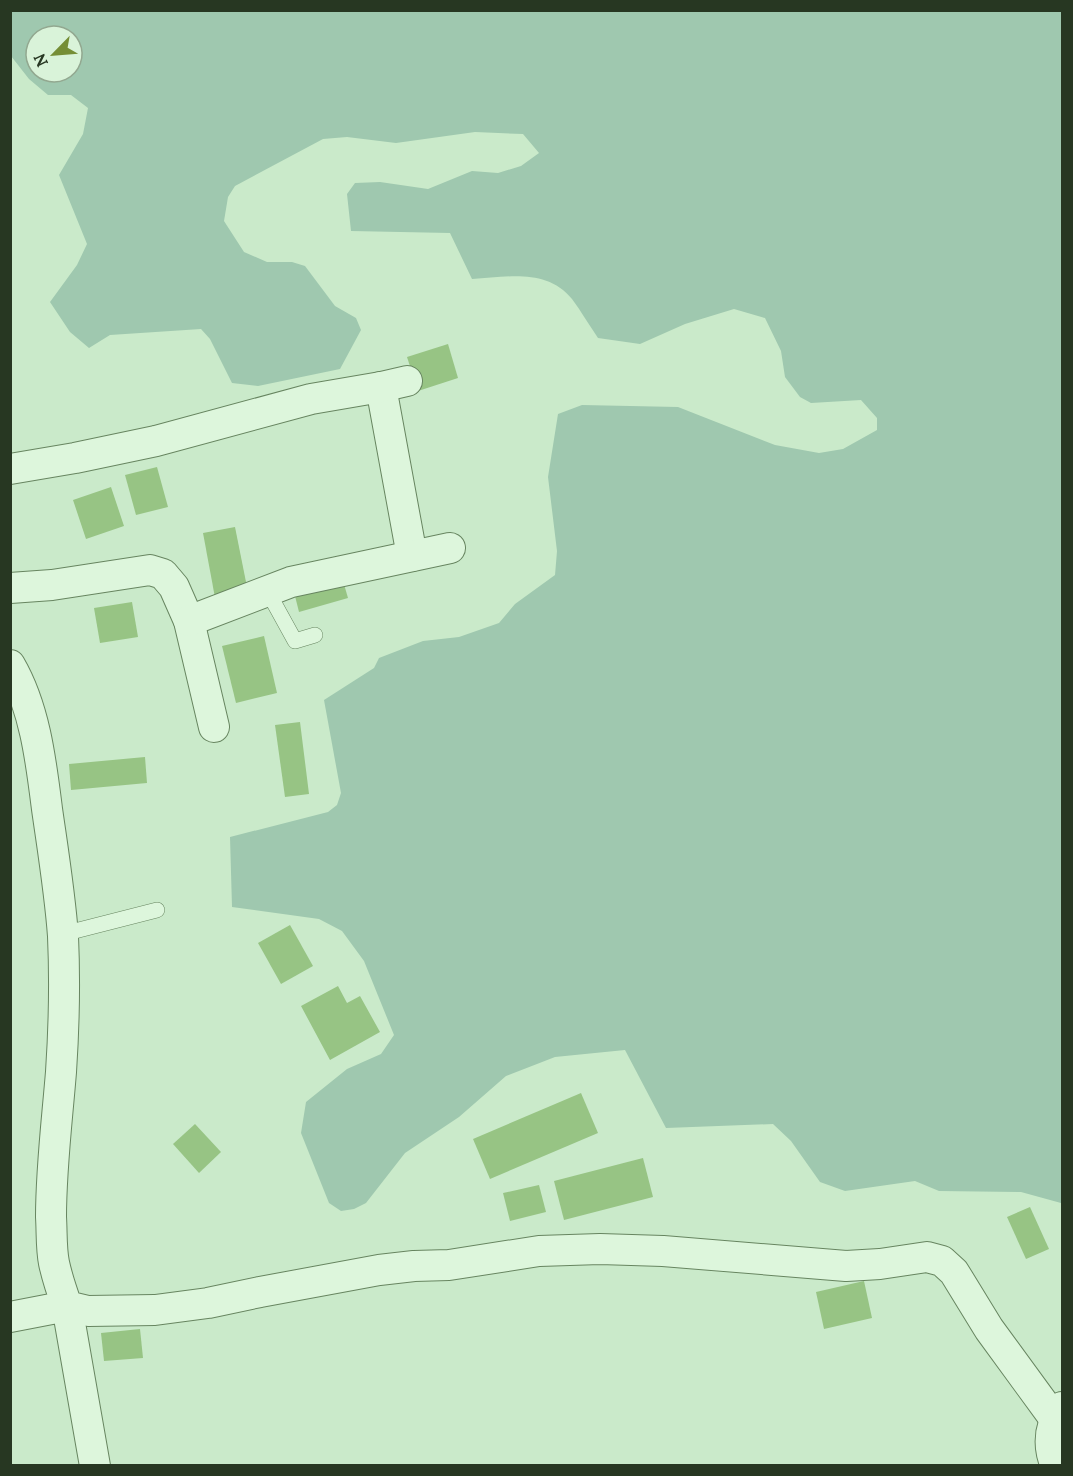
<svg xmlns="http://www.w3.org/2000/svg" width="1073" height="1476" font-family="Lora,serif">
  <rect width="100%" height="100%" fill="#caeaca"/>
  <path fill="#9fc8af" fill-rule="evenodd" d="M11,10L1062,11V1205L1061,1203L1021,1192L939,1191L915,1181L845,1191L820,1182L791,1141L773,1124L666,1128L625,1050L555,1057L506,1076L459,1117L405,1153L366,1203L354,1209L341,1211L329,1203L301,1133L306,1102L347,1069L381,1054L394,1035L364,961L342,931L319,919L232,907L230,837L328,812L337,805L341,793L324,700L374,668L379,658L423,641L459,637L499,623L515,604L555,575L557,551L548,477L558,414L582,405L678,407L775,445L819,453L843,449L877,430V418L861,400L811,403L800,397L785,377L781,351L765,318L734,309L685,324L640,344L598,338C589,325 581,311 572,299C547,268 507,277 472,279L450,233L351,231L347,194L355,183L380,182L428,189L472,171L498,173L521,166L539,153L523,134L475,132L396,143L347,137L323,139L235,186L228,197L224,221L244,252L267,262H292L305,266L335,306L356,318L361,330L340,369L258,386L232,383L210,339L201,329L110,335L89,348L70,332L50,302L77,265L87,244L59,175L83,134L88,108L71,95H48L29,79L11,56ZM36,36H72V72H36Z"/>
  <g fill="#97c484">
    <polygon points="448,344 458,378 418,391 407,357"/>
    <polygon points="157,467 168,507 136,515 125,475"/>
    <polygon points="111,487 124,526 86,539 73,500"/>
    <polygon points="235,527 249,597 216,603 203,533"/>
    <polygon points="341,574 348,598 299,612 293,588"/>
    <polygon points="132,602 138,637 100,643 94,608"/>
    <polygon points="264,636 277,693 236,703 222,646"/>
    <polygon points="300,722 309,794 285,797 275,725"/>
    <polygon points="145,757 147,783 71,790 69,764"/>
    <polygon points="290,925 313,966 281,984 258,943"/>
    <polygon points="338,986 347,1003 360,996 380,1032 330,1060 301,1006"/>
    <polygon points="581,1093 598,1133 490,1179 473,1139"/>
    <polygon points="195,1124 221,1152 199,1173 173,1144"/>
    <polygon points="643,1158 653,1197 564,1220 554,1181"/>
    <polygon points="539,1185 546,1212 510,1221 503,1193"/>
    <polygon points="1030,1207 1049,1249 1026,1259 1007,1217"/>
    <polygon points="864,1281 872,1318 824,1329 816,1292"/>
    <polygon points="140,1329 143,1358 104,1361 101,1333"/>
  </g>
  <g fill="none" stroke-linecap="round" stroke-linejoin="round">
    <defs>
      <g id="lane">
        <polyline points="268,592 295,641 315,635"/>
        <polyline points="63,934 157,910"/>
      </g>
      <g id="street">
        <polyline points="381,387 412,556"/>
        <polyline points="10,469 75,458 156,441 311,399 381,387 407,381"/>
        <polyline points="10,588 52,585 150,570 163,574 174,587 189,621 214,727"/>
        <polyline points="189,621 291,582 450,548"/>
        <path d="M10,665C35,708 41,761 47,809C53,851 60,894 63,936C65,981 64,1027 61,1072C57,1121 51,1168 51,1217C52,1232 51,1248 54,1263C57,1277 62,1292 67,1306L88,1311L155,1310L208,1303L260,1292L379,1270L414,1266L449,1265L539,1251L600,1249L663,1251L846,1266L880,1264L927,1257L942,1261L954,1272L989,1329L1054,1418L1062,1427"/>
        <polyline points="10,1317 67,1306 95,1466"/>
        <path d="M1056,1466C1047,1445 1050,1425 1062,1407"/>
      </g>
    </defs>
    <use href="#lane" stroke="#678560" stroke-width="16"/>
    <use href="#street" stroke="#678560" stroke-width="32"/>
    <use href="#lane" stroke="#ddf6dc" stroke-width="15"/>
    <use href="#street" stroke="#ddf6dc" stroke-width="30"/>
  </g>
  <rect width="1073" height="1476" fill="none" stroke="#273722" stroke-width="24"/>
  <g transform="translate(54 54) rotate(245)"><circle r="28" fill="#d9f3d9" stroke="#92a890" stroke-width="1.5"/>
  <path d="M0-4.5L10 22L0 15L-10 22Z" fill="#758e36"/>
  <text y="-9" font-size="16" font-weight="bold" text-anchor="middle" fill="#273722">N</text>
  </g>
</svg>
